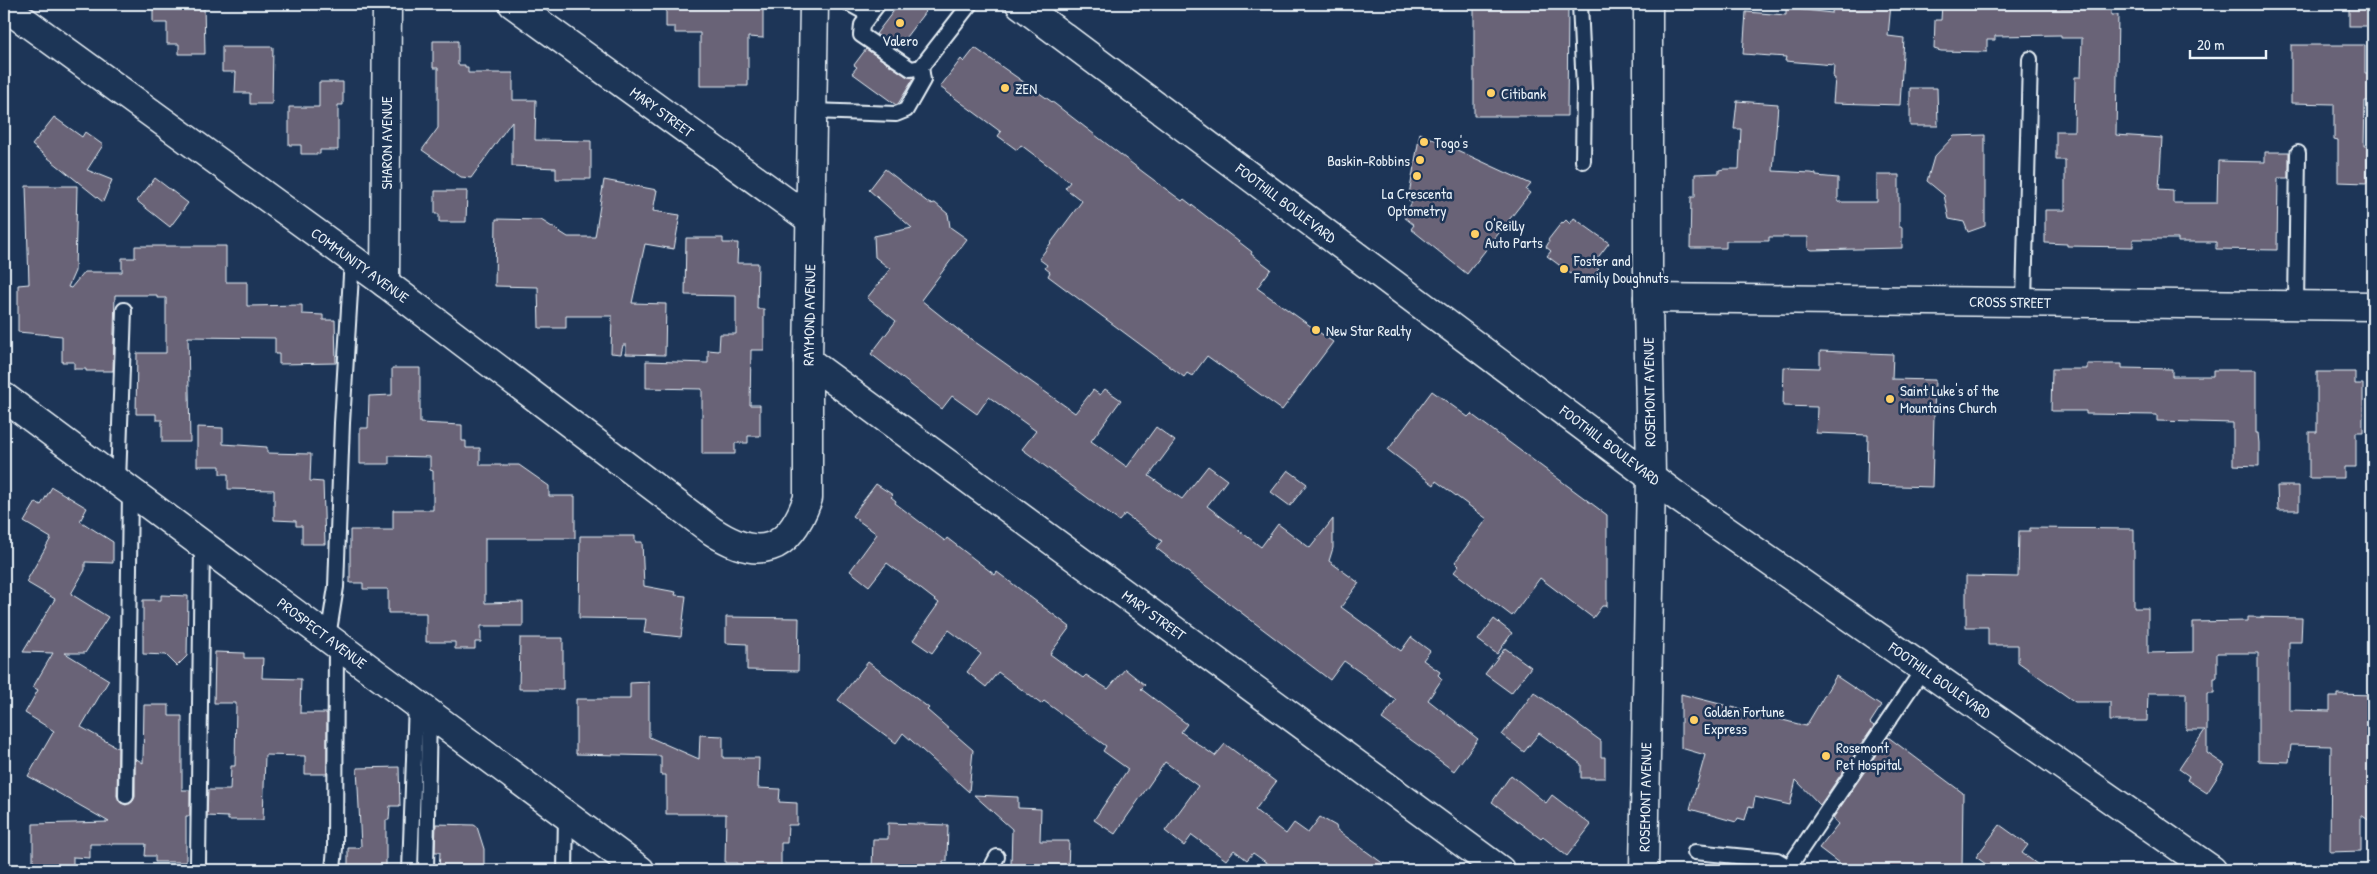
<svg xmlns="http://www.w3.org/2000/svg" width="2377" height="874" font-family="'Patrick Hand',sans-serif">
  <rect width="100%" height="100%" fill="#1d3557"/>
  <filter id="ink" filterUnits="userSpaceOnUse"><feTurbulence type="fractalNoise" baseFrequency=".02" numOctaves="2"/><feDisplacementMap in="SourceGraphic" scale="10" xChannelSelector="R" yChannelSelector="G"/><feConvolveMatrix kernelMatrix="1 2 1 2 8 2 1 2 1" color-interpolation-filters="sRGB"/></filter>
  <g filter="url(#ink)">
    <g fill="#696377" stroke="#e8f1f8">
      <polygon points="153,4 204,4 205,54 179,54 179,44 167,44 167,23 153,23"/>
      <polygon points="666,4 763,4 763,38 748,37 748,86 700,86 700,33 675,33 675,27 666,27"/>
      <polygon points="899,4 931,4 897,49 876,34"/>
      <polygon points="1474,4 1568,4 1567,116 1474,116"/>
      <polygon points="1833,4 1891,4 1888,36 1904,38 1900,105 1833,103 1835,78 1833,78 1834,65 1785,61 1786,57 1743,54 1746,12 1786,15 1786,8 1832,13"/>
      <polygon points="1942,4 1993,4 1993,7 2111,8 2111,15 2118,15 2116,135 2162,138 2159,189 2173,190 2173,203 2217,203 2218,161 2265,162 2265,152 2289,152 2289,178 2278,178 2277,250 2216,249 2216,242 2178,242 2178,239 2133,239 2133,247 2067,246 2067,244 2045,243 2045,210 2065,210 2065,160 2056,160 2056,131 2074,131 2075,77 2081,77 2082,38 2061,38 2061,35 1995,36 1995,40 1987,40 1987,52 1941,51 1934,49 1935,20 1941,20"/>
      <rect x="2349" y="4" width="19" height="22"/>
      <polygon points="433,41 458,41 458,65 465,65 465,67 468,67 468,73 513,73 513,100 536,100 535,140 591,141 591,179 556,179 556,168 512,166 512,121 471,178 461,177 422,150 438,128 438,68 433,68"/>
      <polygon points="2291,45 2365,45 2365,73 2373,73 2373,101 2365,101 2364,146 2367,146 2367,183 2338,182 2338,140 2334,139 2334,104 2291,103"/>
      <polygon points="222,47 273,47 272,104 250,104 250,93 235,93 236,72 222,72"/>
      <polygon points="975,48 1055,104 1143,172 1182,201 1184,199 1252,252 1251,254 1271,269 1257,288 1333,342 1282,410 1207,356 1192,376 1187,373 1184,377 1048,276 1050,272 1045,268 1047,265 1039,259 1082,201 1065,188 1070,182 1021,145 1017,150 998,136 1001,132 940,87 961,59 964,62"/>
      <polygon points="866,49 906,76 914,78 898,104 896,105 852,73 857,67 854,65"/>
      <polygon points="319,82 343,82 343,105 338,105 338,150 320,150 320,154 301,154 301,145 289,145 289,107 319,107"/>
      <polygon points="1910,88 1937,88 1938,126 1910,126"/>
      <polygon points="1737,101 1778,104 1773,171 1811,173 1816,174 1816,176 1838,178 1838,202 1877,202 1877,175 1899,175 1899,227 1902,227 1902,248 1812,250 1808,248 1808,237 1769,237 1769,241 1726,241 1726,248 1690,248 1691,197 1695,197 1695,174 1719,173 1719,170 1724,169 1739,169 1741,129 1734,129"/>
      <polygon points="54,117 82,137 85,132 103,145 87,170 112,180 103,202 32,145"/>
      <polygon points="1420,133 1531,184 1526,190 1530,193 1467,274 1411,229 1414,225 1404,217 1412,202 1408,200"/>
      <polygon points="1985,135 1985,226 1968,232 1964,222 1949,219 1944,195 1927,181 1934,157 1954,136"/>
      <polygon points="885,169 930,204 935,203 948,214 950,227 967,239 921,300 961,332 1075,413 1093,390 1100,395 1105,389 1121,400 1091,441 1127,467 1156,427 1175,441 1149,476 1182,499 1208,466 1227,480 1207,506 1261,547 1278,524 1310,548 1333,519 1333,548 1329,561 1359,583 1341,607 1401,651 1411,637 1430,651 1423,660 1440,672 1438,675 1442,679 1428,700 1478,739 1454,771 1382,719 1396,700 1364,675 1344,661 1330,680 1156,548 1162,541 1125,514 1119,521 1022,449 1036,431 989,397 977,414 952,396 942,409 871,354 896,321 867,298 890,269 875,257 874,236 912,228 869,190"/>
      <polygon points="155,178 188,203 170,227 137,201"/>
      <polygon points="604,180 657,190 653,211 680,215 674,249 645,244 632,303 666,304 665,355 626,354 626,345 623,345 621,354 611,353 612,316 566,316 566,328 539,328 538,287 495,286 496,219 541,220 568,237 595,237"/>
      <polygon points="26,186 77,186 75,271 68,287 71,288 84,272 122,272 122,258 135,258 135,246 226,246 226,282 247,282 247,306 302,305 302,314 323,315 323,320 335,320 336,363 279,364 279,354 275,354 275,338 188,337 190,442 162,442 162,420 156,420 156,414 136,414 137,353 166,353 166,298 157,298 157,295 115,295 113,371 86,371 86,369 74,369 74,362 62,362 62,336 18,332 18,285 29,284"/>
      <polygon points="435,191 467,191 466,222 439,222 439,214 435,214"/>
      <polygon points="1574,218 1609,243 1593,264 1599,269 1586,285 1547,256 1551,251 1546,247 1549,242 1548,240 1562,222 1563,223 1566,220 1570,224"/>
      <polygon points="686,238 723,238 723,243 738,243 737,263 758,263 757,309 764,309 764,350 751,350 750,405 760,405 760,436 748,436 748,443 735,443 735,454 702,454 702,389 646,388 646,361 708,363 708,350 719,351 720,334 736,334 736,296 685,295"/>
      <polygon points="1820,351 1893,354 1892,379 1935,380 1932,487 1867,485 1868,435 1816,433 1817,407 1783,406 1784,367 1820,368"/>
      <polygon points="2087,364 2122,364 2122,368 2172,369 2172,376 2213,376 2213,370 2256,370 2256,433 2258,433 2259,443 2259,466 2233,465 2233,423 2157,421 2157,415 2086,414 2086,411 2051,411 2052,369 2087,369"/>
      <polygon points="392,368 420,368 420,423 462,425 462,441 466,441 466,448 480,448 480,465 519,465 549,486 549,496 575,496 575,538 485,538 485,603 523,602 523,626 481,626 481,642 475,642 475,649 455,649 455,642 426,642 426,613 388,613 388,589 363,589 363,583 350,583 350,530 393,530 393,510 433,510 433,471 430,470 430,457 389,456 389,464 360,464 360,428 368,428 369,396 392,395"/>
      <polygon points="2317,372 2355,372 2355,384 2363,384 2363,432 2356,432 2356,467 2344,467 2344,478 2309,478 2309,432 2317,432"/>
      <polygon points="1432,391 1468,417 1471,414 1607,515 1607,606 1602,606 1593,618 1540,578 1512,616 1454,572 1459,566 1455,562 1487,519 1436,481 1434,485 1388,450"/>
      <polygon points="197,427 223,428 223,444 267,447 267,453 311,454 310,481 323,482 325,544 302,544 302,526 296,526 296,521 274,520 274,490 228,489 228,474 220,474 220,466 197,466"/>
      <polygon points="1288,470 1307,484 1290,506 1271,492"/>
      <polygon points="876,484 893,495 891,497 896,501 895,503 945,541 947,538 995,575 997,572 1070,627 1050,654 1083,678 1086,675 1108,689 1125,669 1145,685 1141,689 1187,724 1181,732 1215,756 1225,744 1276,782 1255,810 1286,834 1294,823 1308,833 1320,817 1336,826 1337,830 1392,870 1277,870 1253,853 1247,860 1234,850 1226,860 1192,835 1184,846 1165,831 1198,786 1165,762 1115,834 1094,820 1128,769 1103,751 1106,746 1044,701 1041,704 998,672 986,687 967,672 981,654 949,630 932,653 913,640 939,603 887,563 869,586 850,571 877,534 852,516"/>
      <polygon points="2277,486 2299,486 2299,510 2278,510"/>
      <polygon points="52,487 87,508 80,521 113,542 113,563 85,562 85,570 71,594 108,617 85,653 65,653 109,680 81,727 118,748 117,796 121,803 126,805 133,801 135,797 135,758 143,763 144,705 169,705 169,716 182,716 182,790 190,790 190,816 186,816 186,862 155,862 155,856 145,856 146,844 90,844 90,858 73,857 73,868 33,865 33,824 109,822 28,776 54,731 25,713 38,690 33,687 53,653 23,652 55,599 26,582 51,538 24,522 36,502 41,505"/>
      <polygon points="2030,528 2134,529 2134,608 2148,608 2148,653 2193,652 2193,622 2248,621 2248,617 2302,618 2301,642 2289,642 2289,710 2330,711 2330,697 2337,697 2337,694 2373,695 2373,740 2369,740 2373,767 2373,823 2361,815 2361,851 2330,852 2331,746 2291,745 2289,762 2258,761 2258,653 2217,653 2217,678 2214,678 2214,693 2207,693 2207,753 2225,765 2207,793 2187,780 2189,776 2179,769 2205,730 2186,730 2186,693 2148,693 2147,721 2110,721 2110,702 2075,702 2018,662 2018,645 1988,645 1988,627 1966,627 1966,576 2018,577 2019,531 2030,531"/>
      <polygon points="580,536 635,536 635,542 642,542 644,586 676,592 675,595 686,596 681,637 644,633 646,619 579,618"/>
      <polygon points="161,595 188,596 187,656 177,666 166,655 143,654 143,600 161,600"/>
      <polygon points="726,617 799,618 798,671 747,670 747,644 726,643"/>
      <polygon points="1494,619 1512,633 1497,654 1478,640"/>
      <polygon points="520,638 563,638 563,689 519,689"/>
      <polygon points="1505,648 1531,667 1511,693 1485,674"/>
      <polygon points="215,652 244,653 244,658 263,658 262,678 301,679 300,713 327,713 327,774 305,774 305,756 265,755 263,820 228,820 228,817 207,816 208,790 230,790 231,766 235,766 236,703 214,703"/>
      <polygon points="868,662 929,708 927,710 973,750 969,792 903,733 896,743 838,700"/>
      <polygon points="1836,676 1881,706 1870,723 1874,726 1820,805 1796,780 1790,805 1755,797 1753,807 1749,806 1745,820 1738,818 1736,822 1690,809 1705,755 1681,748 1681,694 1806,726"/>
      <polygon points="649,682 649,737 699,759 700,735 723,736 723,758 759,758 758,788 780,789 779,802 797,803 797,825 788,825 787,843 781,843 781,868 748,870 748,868 737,867 737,863 725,863 726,814 666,814 666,775 661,775 661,756 576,754 576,699 630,699 630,683"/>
      <polygon points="1534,692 1601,741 1601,757 1605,757 1605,778 1581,778 1581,764 1539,733 1524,752 1502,735"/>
      <polygon points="1888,737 1963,793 1962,870 1848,870 1819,848 1838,824 1833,818"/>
      <polygon points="399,767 400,806 390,806 389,820 386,820 386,870 348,870 348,848 358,848 361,846 357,768"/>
      <polygon points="1511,775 1546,803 1552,795 1591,825 1567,856 1543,837 1541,839 1492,802"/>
      <polygon points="974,795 1018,797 1018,808 1041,809 1040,841 1069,841 1068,870 1037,870 1037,865 1011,865 1012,829"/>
      <polygon points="888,823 948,825 947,861 943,861 943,870 872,870 873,839 888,839"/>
      <polygon points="436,824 474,825 477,827 484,849 484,870 439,870 440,852 435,852"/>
      <polygon points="2000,825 2028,845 2022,853 2045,870 1994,870 1976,857"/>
    </g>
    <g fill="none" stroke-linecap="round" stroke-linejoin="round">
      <defs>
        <g id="service">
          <polyline points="850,4 870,15"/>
          <polyline points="878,4 862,25 861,35 911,69 921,67 970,4"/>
          <polyline points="1580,4 1584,89 1583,161"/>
          <polyline points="813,111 896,114 906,110 923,80 921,67"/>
          <polyline points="2024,302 2030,59"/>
          <polyline points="2296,306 2298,153"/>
          <polyline points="118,482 124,310"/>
          <polyline points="328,637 336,587 342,423 352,259"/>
          <polyline points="126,796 130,491"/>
          <polyline points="1695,852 1777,860 1789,867 1924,668"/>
          <polyline points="198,864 202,545"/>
          <polyline points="333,870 335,848 336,644"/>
          <polyline points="410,870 416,703"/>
          <polyline points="426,870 429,713"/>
          <polyline points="565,870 566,815"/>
          <polyline points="990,870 997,857"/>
        </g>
        <g id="minor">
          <polyline points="513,4 811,220"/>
          <path d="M4,6L385,283L712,531C759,562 789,552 808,498V361L814,4"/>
          <polyline points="385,283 387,4"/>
          <polyline points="1648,298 2373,306"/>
          <polyline points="808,361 1500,870"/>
          <polyline points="4,397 640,870"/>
        </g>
        <polyline id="tertiary" points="1644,870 1651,476 1648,298 1648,4"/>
        <polyline id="primary" points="1020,4 1679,498 2212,870"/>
      </defs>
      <use href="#service" stroke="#e8f1f8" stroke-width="18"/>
      <use href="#minor" stroke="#e8f1f8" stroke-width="31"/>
      <use href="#tertiary" stroke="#e8f1f8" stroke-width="31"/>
      <use href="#primary" stroke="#e8f1f8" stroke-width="31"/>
      <use href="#service" stroke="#1d3557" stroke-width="14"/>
      <use href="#minor" stroke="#1d3557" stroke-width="28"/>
      <use href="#tertiary" stroke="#1d3557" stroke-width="28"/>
      <use href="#primary" stroke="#1d3557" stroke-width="28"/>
    </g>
  </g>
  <g fill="#ffd166" stroke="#1d3557" stroke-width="2">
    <circle cx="900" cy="23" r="5"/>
    <circle cx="1005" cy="88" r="5"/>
    <circle cx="1491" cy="93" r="5"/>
    <circle cx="1424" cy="142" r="5"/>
    <circle cx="1420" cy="160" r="5"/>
    <circle cx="1417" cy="176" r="5"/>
    <circle cx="1475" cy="234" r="5"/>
    <circle cx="1564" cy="269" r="5"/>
    <circle cx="1316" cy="330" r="5"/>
    <circle cx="1890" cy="399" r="5"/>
    <circle cx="1694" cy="720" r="5"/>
    <circle cx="1826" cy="756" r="5"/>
  </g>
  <g text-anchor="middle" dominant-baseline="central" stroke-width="5" stroke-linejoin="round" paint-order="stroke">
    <g font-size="15" fill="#e8f1f8" stroke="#1d3557" text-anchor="start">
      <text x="900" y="40" text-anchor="middle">Valero</text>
      <text x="1015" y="88">ZEN</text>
      <text x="1501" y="93">Citibank</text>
      <text x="1434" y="142">Togo's</text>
      <text x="1410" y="160" text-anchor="end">Baskin-Robbins</text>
      <text x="1417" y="193" text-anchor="middle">La Crescenta<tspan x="1417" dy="17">Optometry</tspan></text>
      <text x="1485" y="225">O'Reilly<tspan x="1485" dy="17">Auto Parts</tspan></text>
      <text x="1574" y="260">Foster and<tspan x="1574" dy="17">Family Doughnuts</tspan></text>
      <text x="1326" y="330">New Star Realty</text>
      <text x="1900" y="390">Saint Luke's of the<tspan x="1900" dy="17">Mountains Church</tspan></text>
      <text x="1704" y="711">Golden Fortune<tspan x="1704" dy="17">Express</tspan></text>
      <text x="1836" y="747">Rosemont<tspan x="1836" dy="17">Pet Hospital</tspan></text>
    </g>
    <g font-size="15" fill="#e8f1f8" stroke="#1d3557">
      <text transform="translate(662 112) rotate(36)">MARY STREET</text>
      <text transform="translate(386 143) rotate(-90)">SHARON AVENUE</text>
      <text transform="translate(1286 203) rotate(37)">FOOTHILL BOULEVARD</text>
      <text transform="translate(360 265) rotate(36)">COMMUNITY AVENUE</text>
      <text transform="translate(2010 302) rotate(1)">CROSS STREET</text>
      <text transform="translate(809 315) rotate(-89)">RAYMOND AVENUE</text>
      <text transform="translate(1649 392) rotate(-91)">ROSEMONT AVENUE</text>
      <text transform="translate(1610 445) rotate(37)">FOOTHILL BOULEVARD</text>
      <text transform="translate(1154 615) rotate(36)">MARY STREET</text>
      <text transform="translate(322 633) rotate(37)">PROSPECT AVENUE</text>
      <text transform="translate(1940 680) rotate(35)">FOOTHILL BOULEVARD</text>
      <text transform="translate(1645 797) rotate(-89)">ROSEMONT AVENUE</text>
    </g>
  </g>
  <rect width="2377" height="874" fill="none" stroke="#1d3557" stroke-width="20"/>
  <rect x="10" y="10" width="2357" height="854" fill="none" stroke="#e8f1f8" stroke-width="2" filter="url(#ink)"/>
  <path d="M2190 50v8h76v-8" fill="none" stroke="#e8f1f8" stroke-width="2.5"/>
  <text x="2197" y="50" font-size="15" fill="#e8f1f8" stroke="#1d3557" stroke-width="4" paint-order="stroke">20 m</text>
</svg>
